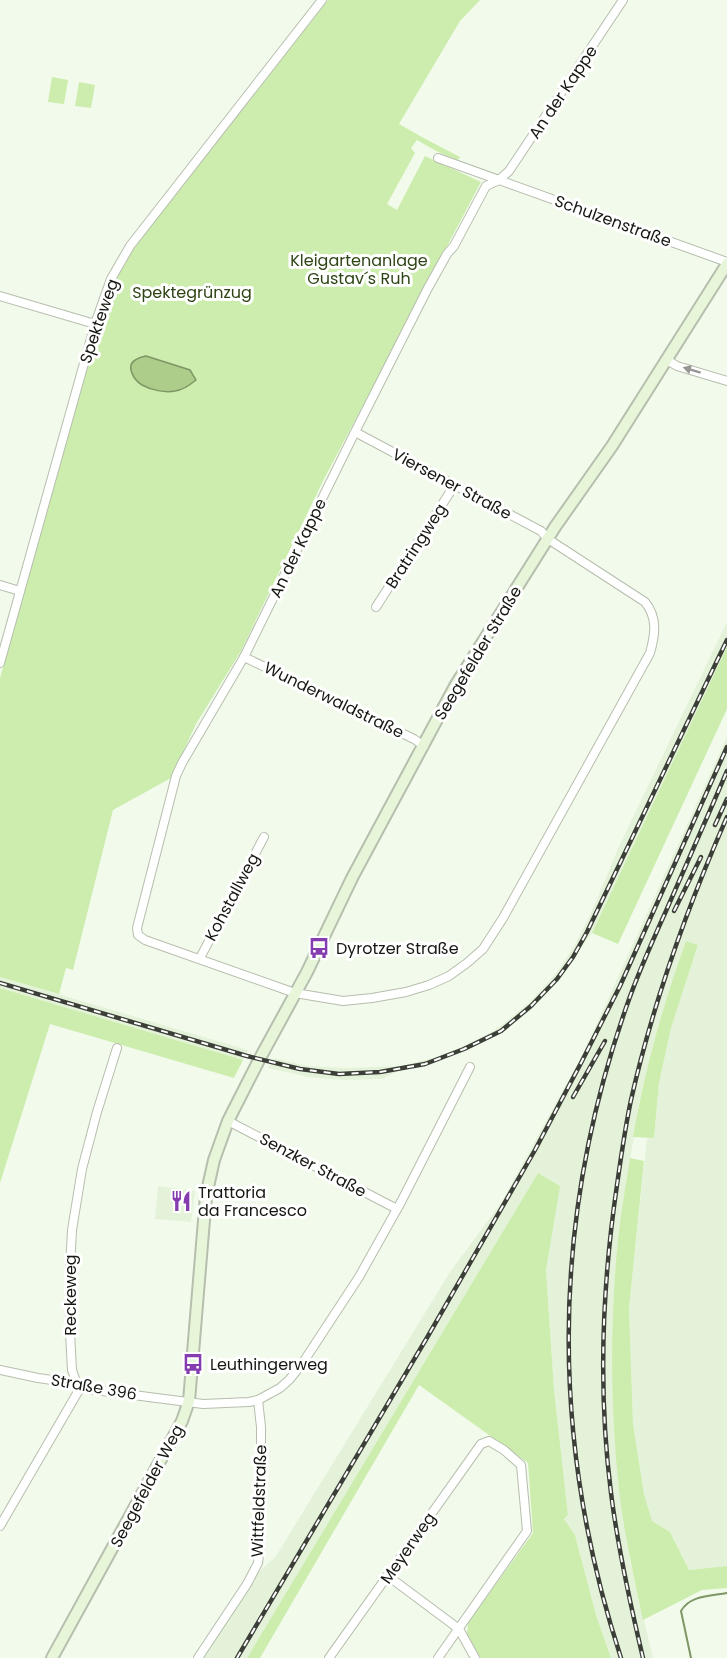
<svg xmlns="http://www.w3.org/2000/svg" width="727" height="1658" font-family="Poppins,sans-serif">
  <rect width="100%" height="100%" fill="#f2fbeb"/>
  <g fill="#e5f2da">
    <polygon points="727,622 727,647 592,933 557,981 541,999 500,1033 466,1050 434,1062 400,1070 382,1079 342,1080 308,1077 268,1068 273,1058 308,1066 345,1068 400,1066 433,1058 457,1049 490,1033 506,1022 532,1000 558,971 574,946 591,913 620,844"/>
    <polygon points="727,737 727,1566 689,1570 670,1532 652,1521 644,1494 633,1424 629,1307 647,1138 654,1138 659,1083 671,1028 698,946 686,941 639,1103 618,1239 614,1305 614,1414 619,1490 630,1561 653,1658 611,1658 596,1615 575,1535 564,1519 568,1515 554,1390 546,1270 559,1186 538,1173 247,1658 204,1658 259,1572 276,1556 450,1272 501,1203 584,1052"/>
    <polygon points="0,977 248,1050 243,1060 0,988"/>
    <polygon points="158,1186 195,1191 191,1222 155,1219"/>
  </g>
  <g fill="#ccedad" fill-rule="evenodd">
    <path d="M328,0H480L460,21L399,124L420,136L460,157L458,160C443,155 430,148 417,140L411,148L415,153L387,204L397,210L425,156L481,182L323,481L241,651L196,724L171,778L113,810L73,970L66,968L59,994L0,977V678L97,334L115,282L133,249ZM146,356L190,370L164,391C149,389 139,385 130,371Z"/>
    <polygon points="52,77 68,80 64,104 48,102"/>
    <polygon points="79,82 95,85 91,108 75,106"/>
    <polygon points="727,647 727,709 618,944 592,933"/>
    <path d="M686,941L698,945L671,1028L659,1083L654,1138L633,1137C645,1069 663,1005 686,941Z"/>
    <polygon points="0,988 243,1060 234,1078 50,1024 0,1183"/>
    <path d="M630,1158L644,1161L629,1308L633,1424L644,1494L652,1521L670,1532L689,1570L727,1566V1588L702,1590L643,1620C634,1577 624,1534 619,1490C610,1407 610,1322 618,1239C621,1212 626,1185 630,1158Z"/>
    <polygon points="538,1173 560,1186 546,1270 554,1390 568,1515 564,1519 575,1535 596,1615 611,1658 480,1658 467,1634 468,1623 533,1533 528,1463 419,1385 260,1658 247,1658"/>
  </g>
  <path fill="#acce8a" stroke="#7f9766" stroke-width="1.5" d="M146,356L190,370L196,380C190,385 183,390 175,391C165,393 151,390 142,385C134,380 124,365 137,359C140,357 143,357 146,356Z"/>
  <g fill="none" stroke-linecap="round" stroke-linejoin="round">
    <path stroke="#7f9766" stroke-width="2" d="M691,1658L681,1611C690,1595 711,1596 727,1593"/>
    <defs>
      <g id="street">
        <polyline points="438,158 727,262"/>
        <polyline points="0,296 95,324"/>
        <polyline points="667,360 677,366 727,381"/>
        <path d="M355,432L541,531L548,539L645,602C658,618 655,635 650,653L503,918L483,949L467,963L449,976L429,985L406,992L372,998L343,1001L295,993L145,940L138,935L137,928L176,776L182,763L244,657L355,432L428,288L447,254L454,246L486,186L499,180L509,171L623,0"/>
        <polyline points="0,585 20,591"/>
        <polyline points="376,607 454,486"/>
        <polyline points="244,657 414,739 424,746"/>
        <polyline points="0,663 95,324 111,279 130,246 322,0"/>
        <polyline points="200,958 264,837"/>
        <polyline points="228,1121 397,1209"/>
        <polyline points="0,1370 38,1378 66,1382 87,1389 203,1404 249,1402 258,1400 280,1388 289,1380 302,1364 359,1277 401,1202 470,1067"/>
        <polyline points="0,1526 79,1390 72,1370 70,1333 70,1268 72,1230 82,1169 97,1112 117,1048"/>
        <polyline points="388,1576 459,1629 475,1658"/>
        <polyline points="198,1658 247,1584 258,1563 260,1546 261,1482 261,1427 258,1400"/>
        <polyline points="329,1658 481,1444 489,1441 504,1450 521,1465 527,1531 438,1658"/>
      </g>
      <polyline id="secondary" points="52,1658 182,1421 189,1401 190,1389 206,1196 214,1160 228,1121 259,1060 307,972 352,878 455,686 555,527 612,446 727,264"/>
    </defs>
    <use href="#street" stroke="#b6beae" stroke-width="10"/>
    <use href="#secondary" stroke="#b6beae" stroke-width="14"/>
    <use href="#street" stroke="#fff" stroke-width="8"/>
    <use href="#secondary" stroke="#e7f5d8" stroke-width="10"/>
    <defs>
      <g id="rail">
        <polyline points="715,825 727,799"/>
        <polyline points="674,911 701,857"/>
        <polyline points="0,983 247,1056 300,1069 339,1074 380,1072 425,1064 464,1049 501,1031 531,1006 557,979 573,957 587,932 727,640"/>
        <polyline points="573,1097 605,1041"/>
        <polyline points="237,1658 428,1336 535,1150 581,1063 620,986 727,747"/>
        <path d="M621,1658C550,1440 551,1221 627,1005C638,973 652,942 666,911C686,865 707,818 727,771"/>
        <path d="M643,1658C630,1603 618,1549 611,1493C598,1391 602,1287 617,1185C621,1157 625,1128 631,1100C653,1003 687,908 727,817"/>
      </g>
    </defs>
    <use href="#rail" stroke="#3b3f38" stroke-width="4.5"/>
    <use href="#rail" stroke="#fff" stroke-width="2" stroke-dasharray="7" stroke-linecap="butt"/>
  </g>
  <defs><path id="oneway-solid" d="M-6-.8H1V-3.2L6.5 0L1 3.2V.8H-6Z" transform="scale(1.5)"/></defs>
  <use fill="#969794" href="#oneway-solid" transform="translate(692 370) rotate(-163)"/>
  <defs>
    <symbol id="bus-bare" viewBox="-9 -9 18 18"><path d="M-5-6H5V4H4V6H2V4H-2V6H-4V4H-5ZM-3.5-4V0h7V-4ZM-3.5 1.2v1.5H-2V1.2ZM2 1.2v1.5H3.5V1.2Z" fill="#843cae" stroke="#fff" stroke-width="2.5" paint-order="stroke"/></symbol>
    <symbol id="restaurant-bare" viewBox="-9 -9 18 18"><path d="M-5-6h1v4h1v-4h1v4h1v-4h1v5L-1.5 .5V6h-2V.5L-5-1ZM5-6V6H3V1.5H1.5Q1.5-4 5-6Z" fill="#843cae" stroke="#fff" stroke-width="2.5" paint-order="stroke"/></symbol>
  </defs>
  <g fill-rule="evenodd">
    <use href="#bus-bare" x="304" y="933" width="30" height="30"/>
    <use href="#restaurant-bare" x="166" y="1186" width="30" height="30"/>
    <use href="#bus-bare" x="178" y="1349" width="30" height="30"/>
  </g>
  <g text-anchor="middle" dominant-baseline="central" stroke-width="6" stroke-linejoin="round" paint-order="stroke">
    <g font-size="16" fill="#151812" stroke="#fff">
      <text transform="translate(563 92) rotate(-56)">An der Kappe</text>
      <text transform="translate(613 221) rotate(20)">Schulzenstraße</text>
      <text transform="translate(99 321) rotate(-71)">Spekteweg</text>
      <text transform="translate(452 484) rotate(28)">Viersener Straße</text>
      <text transform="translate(416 546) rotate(-57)">Bratringweg</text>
      <text transform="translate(298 548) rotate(-64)">An der Kappe</text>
      <text transform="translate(478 653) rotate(-59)">Seegefelder Straße</text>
      <text transform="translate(334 700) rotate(26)">Wunderwaldstraße</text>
      <text transform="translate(232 897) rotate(-62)">Kohstallweg</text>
      <text transform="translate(313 1165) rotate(28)">Senzker Straße</text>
      <text transform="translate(70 1295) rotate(-90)">Reckeweg</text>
      <text transform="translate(94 1387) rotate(10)">Straße 396</text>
      <text transform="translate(147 1486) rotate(-62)">Seegefelder Weg</text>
      <text transform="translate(259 1501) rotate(-88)">Wittfeldstraße</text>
      <text transform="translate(408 1548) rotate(-55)">Meyerweg</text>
    </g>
    <g font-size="16" fill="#2e4414" stroke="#fff">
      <text x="359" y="260">Kleigartenanlage<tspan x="359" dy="18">Gustav´s Ruh</tspan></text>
      <text x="192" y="292">Spektegrünzug</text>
    </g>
    <g font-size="16" fill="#151812" stroke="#fff" text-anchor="start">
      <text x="336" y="948">Dyrotzer Straße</text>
      <text x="198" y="1192">Trattoria<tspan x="198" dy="18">da Francesco</tspan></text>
      <text x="210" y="1364">Leuthingerweg</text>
    </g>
  </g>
</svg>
